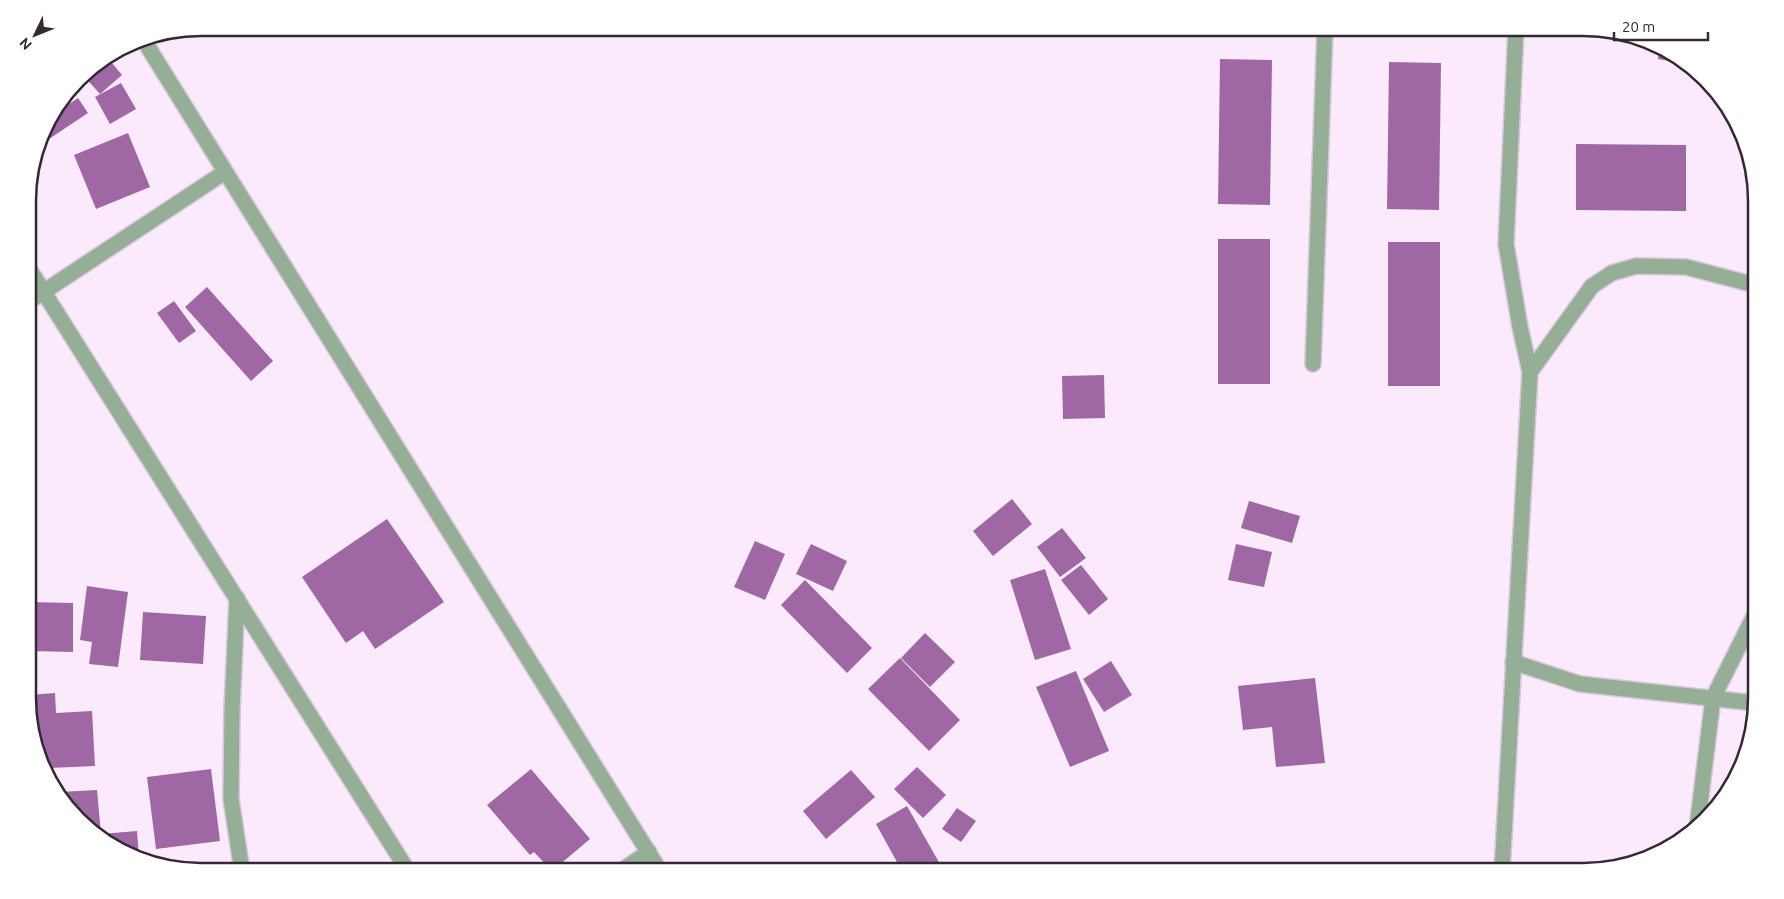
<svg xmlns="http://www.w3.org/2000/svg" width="1784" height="899" font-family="Ubuntu,sans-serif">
  <rect width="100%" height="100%" fill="#fbeafc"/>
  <g fill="#9f68a4">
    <polygon points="1386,28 1437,28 1437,32 1386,29"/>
    <polygon points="1660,46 1662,47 1681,63 1658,59"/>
    <polygon points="108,58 122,75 100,94 83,75 87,71"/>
    <polygon points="1220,59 1272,60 1270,205 1218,204"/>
    <polygon points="1389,62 1441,63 1439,210 1387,209"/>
    <polygon points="121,83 136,109 110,124 95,97"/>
    <polygon points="75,85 79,91 62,103"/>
    <polygon points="78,98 88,113 40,145 45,125 54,114"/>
    <polygon points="128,133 150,187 96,209 74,155"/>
    <polygon points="1576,144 1686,145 1686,211 1576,210"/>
    <rect x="1218" y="239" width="52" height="145"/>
    <rect x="1388" y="242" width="52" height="144"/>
    <polygon points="207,287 273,361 251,381 185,307"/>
    <polygon points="174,301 196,331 179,343 157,313"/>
    <polygon points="1104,375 1105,418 1063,419 1062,376"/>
    <polygon points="1012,499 1032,524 993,556 973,531"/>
    <polygon points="1249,501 1300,516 1292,543 1241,528"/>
    <polygon points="387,519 444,602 375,649 363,631 346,643 302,577"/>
    <polygon points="1062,528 1086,558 1060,577 1037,547"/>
    <polygon points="755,541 785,554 765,600 734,587"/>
    <polygon points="811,544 847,561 833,591 796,574"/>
    <polygon points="1236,544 1272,552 1264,587 1228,580"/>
    <polygon points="1081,565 1108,599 1089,615 1061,580"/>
    <polygon points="1045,569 1071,649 1035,660 1010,580"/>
    <polygon points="805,580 872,648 847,673 781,605"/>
    <polygon points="87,586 128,592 118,667 89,664 92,642 80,640"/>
    <polygon points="29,602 73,603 73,652 29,651"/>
    <polygon points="143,612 206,616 203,664 140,660"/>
    <polygon points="925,633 955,662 930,687 901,658"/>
    <polygon points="900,658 960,720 929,751 868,689"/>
    <polygon points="1111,661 1132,695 1104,712 1083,679"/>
    <polygon points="1076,671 1109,751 1070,767 1036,687"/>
    <polygon points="1315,678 1325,763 1276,767 1272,727 1243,730 1238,686"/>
    <polygon points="55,693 56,713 92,711 95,766 49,768 29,720 29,695"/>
    <polygon points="917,767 946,795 923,818 894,789"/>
    <polygon points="211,769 220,841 156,849 147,777"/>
    <polygon points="531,769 590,839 552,871 534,852 530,855 487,805"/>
    <polygon points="851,770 875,797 826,839 803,811"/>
    <polygon points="97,790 101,834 137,831 139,857 125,854 63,803 59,792"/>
    <polygon points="907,806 944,871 902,871 876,824"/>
    <polygon points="957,808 976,821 961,842 942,829"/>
  </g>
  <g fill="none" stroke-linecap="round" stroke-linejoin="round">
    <defs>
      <polyline id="lane" points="1313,364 1325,28"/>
      <g id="street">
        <polyline points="143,39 660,871"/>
        <polyline points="28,267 408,871"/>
        <polyline points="28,302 225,172"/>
        <polyline points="1530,372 1592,286 1612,273 1636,266 1686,267 1755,285"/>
        <polyline points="237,598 232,710 231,799 242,871"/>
        <polyline points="1513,662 1580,684 1755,703"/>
        <polyline points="1698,820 1713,698 1756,612"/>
        <polyline points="621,871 649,852"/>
        <polyline points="1502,871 1530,372 1520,327 1506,244 1516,28"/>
      </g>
    </defs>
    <use href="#lane" stroke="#d7c7d8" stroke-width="18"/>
    <use href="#street" stroke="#d7c7d8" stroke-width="18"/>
    <use href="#lane" stroke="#94af95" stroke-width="15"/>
    <use href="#street" stroke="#94af95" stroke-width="15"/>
  </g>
  <path d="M0 0H1784V899H0ZM201 36H1583A165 165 0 0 1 1748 201V698A165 165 0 0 1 1583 863H201A165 165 0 0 1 36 698V201A165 165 0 0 1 201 36Z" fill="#fff" fill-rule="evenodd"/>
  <path fill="none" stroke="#332834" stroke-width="2.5" d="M201 36H1583A165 165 0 0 1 1748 201V698A165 165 0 0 1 1583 863H201A165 165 0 0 1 36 698V201A165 165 0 0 1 201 36Z"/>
  <g transform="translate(35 35) rotate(227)" stroke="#ffffff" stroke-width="4" paint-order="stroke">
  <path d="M0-4L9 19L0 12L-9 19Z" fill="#332834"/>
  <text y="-8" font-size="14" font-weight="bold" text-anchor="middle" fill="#332834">N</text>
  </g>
  <path d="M1614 32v8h94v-8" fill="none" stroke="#332834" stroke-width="2.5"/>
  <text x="1622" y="32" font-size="15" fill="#332834" stroke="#ffffff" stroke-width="4" paint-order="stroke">20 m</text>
</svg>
